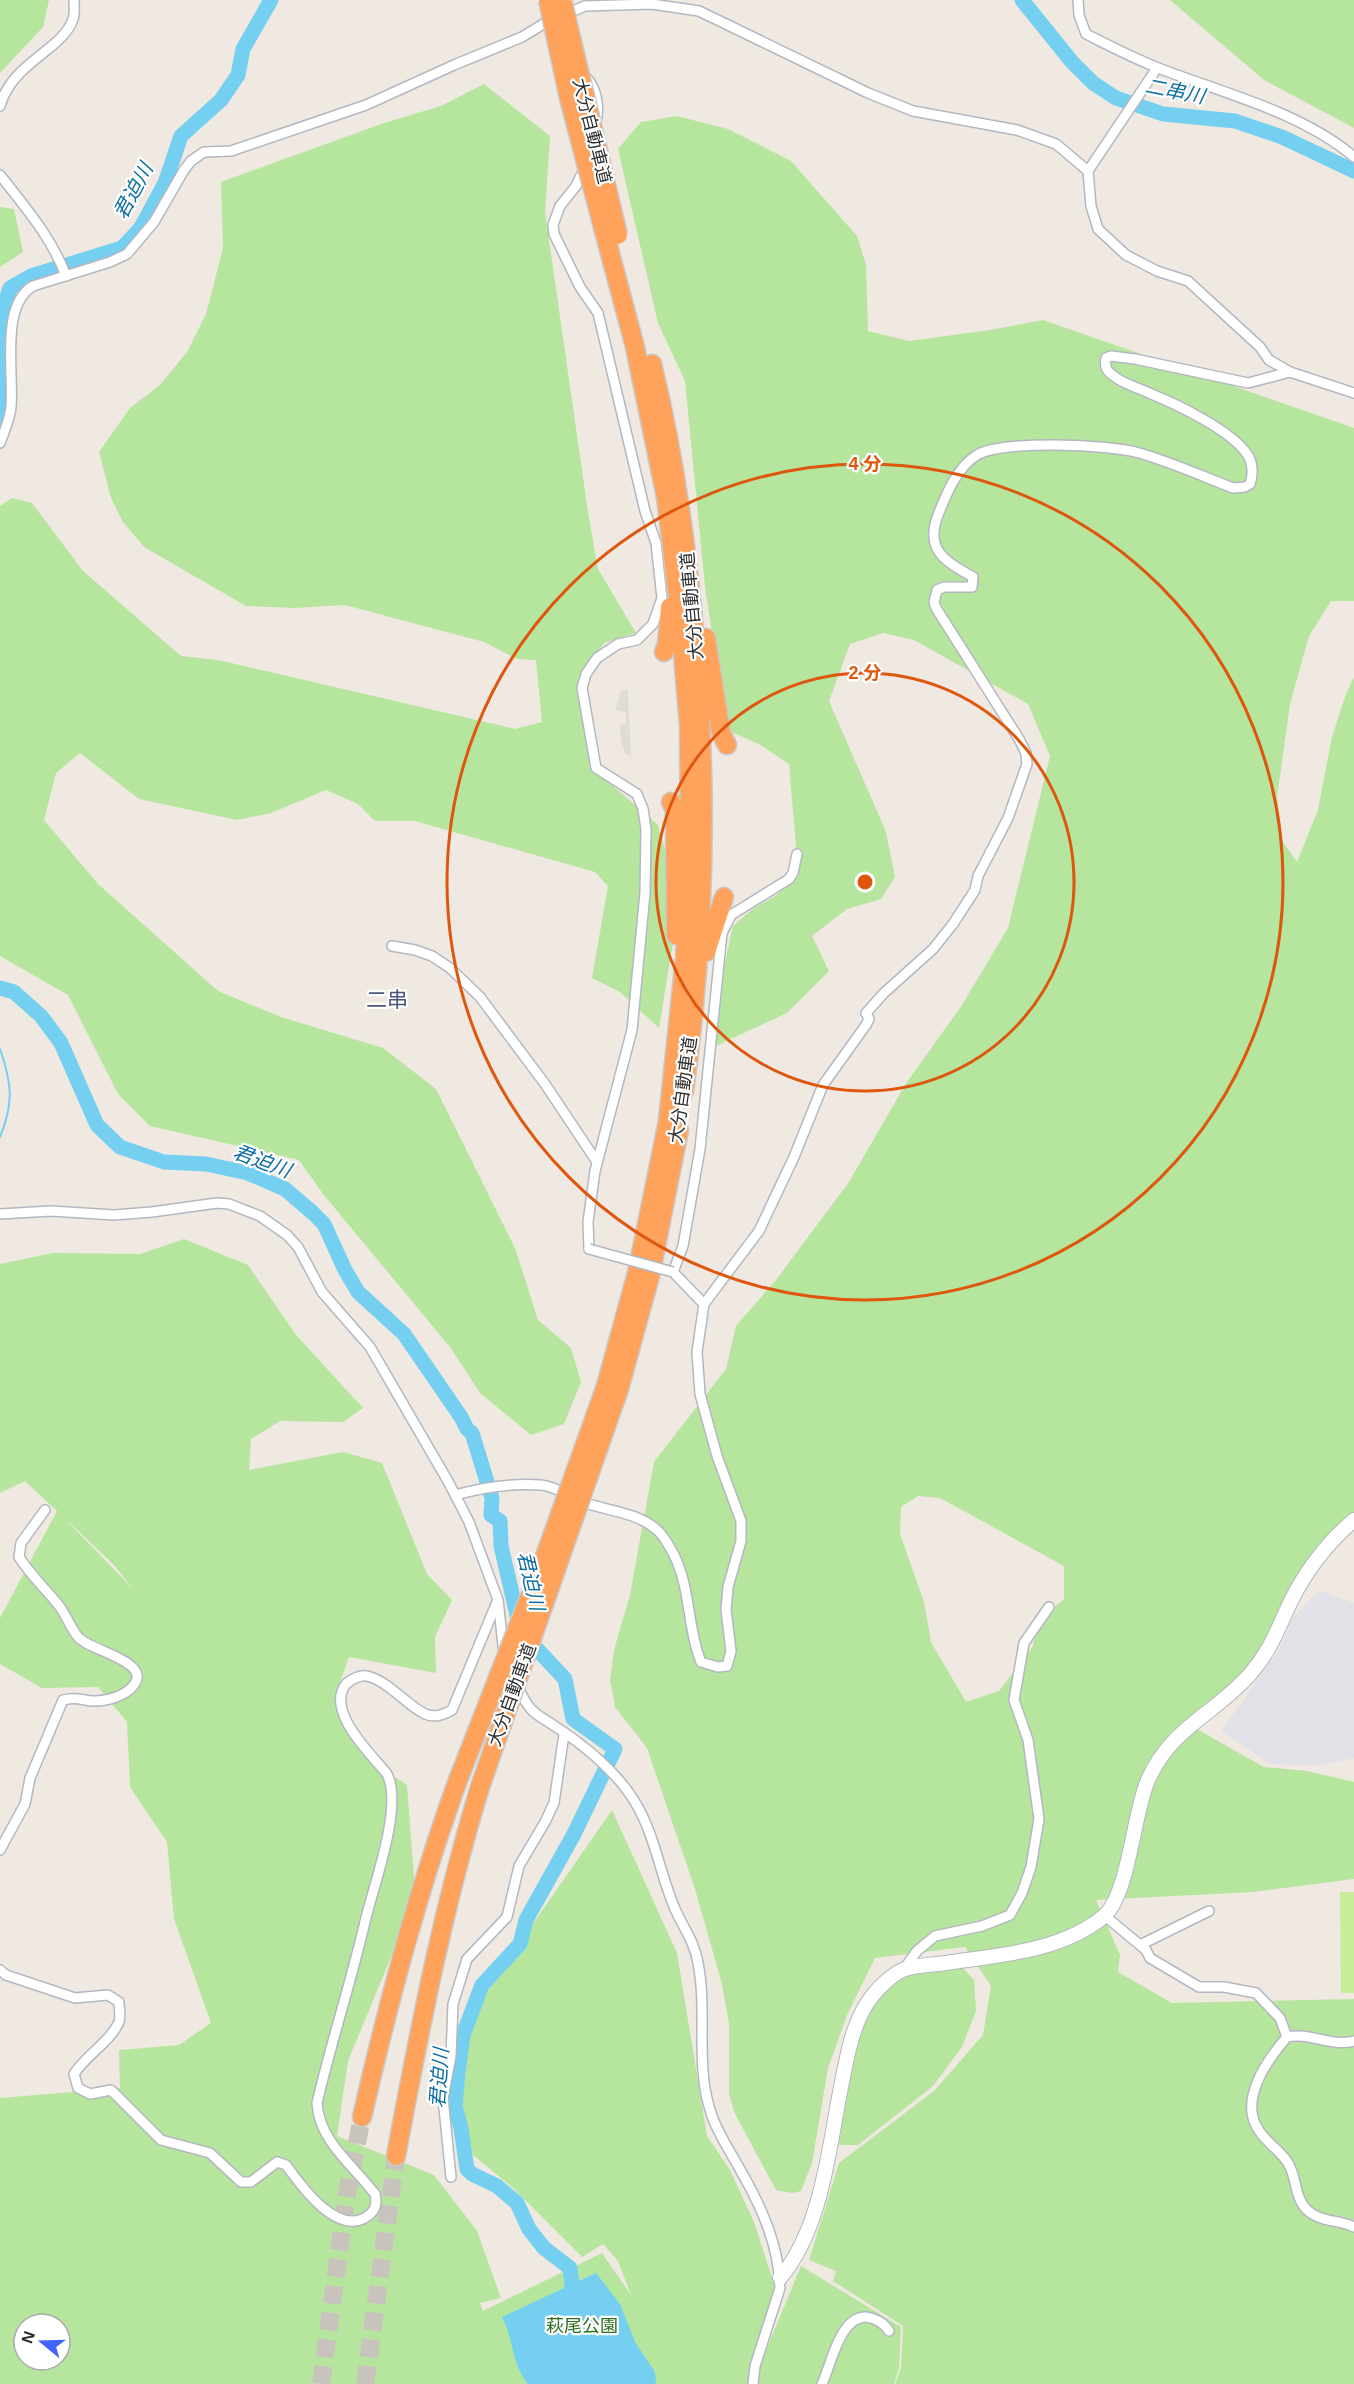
<svg xmlns="http://www.w3.org/2000/svg" width="1354" height="2384" font-family="Helvetica,'Noto Sans JP',sans-serif">
  <rect width="100%" height="100%" fill="#efe9e1"/>
  <polygon fill="#e3e1e8" points="1320,1591 1354,1603 1354,1758 1316,1766 1270,1764 1221,1731 1279,1650 1293,1617"/>
  <g fill="#b6e59e" fill-rule="evenodd">
    <polygon points="0,0 49,0 43,27 0,73"/>
    <polygon points="1170,0 1354,0 1354,128 1264,80"/>
    <polygon points="484,84 550,136 545,212 588,512 598,569 636,633 604,643 578,679 591,767 658,825 666,854 673,942 659,1028 620,992 592,978 608,886 595,872 415,821 375,821 358,804 326,790 271,813 237,820 139,799 80,753 56,773 44,820 98,884 218,991 281,1017 383,1048 436,1089 515,1248 538,1320 571,1348 581,1382 564,1424 531,1435 480,1393 450,1347 323,1194 299,1160 150,1126 118,1094 68,995 0,956 0,506 12,498 32,503 83,571 181,656 218,660 515,729 542,722 536,660 517,659 484,642 345,605 294,608 246,606 144,547 123,522 111,498 99,452 130,408 160,385 187,352 206,314 223,248 221,182 384,123 441,106"/>
    <path d="M677,116L728,129L791,161L857,236L866,265L868,331L909,341L990,330L1043,320L1354,428V601H1331L1309,636L1290,704L1277,797L1283,842L1297,862L1318,810L1332,737L1346,694L1354,677V1515L1315,1551L1263,1651L1233,1683L1186,1723L1264,1767L1307,1771L1354,1782V1879L1252,1892L1096,1900L1120,1955L1118,1972L1172,2003L1354,1999V2384H895L901,2368L903,2326L833,2281L836,2271L809,2260L839,2163L934,2091L983,2035L991,1986L965,1947L875,1958L847,2015L828,2068L812,2163L801,2191L792,2193L776,2190L734,2112L729,2093V2024L722,1984L695,1889L647,1748L615,1707L610,1680L614,1650L630,1595L654,1462L726,1369L736,1326L776,1280L849,1182L905,1085L962,1005L1008,928L1050,756L1028,704L914,640L883,633L850,644L829,701L886,832L895,877L881,899L847,909L812,936L829,971L787,1013L716,1046L721,981L733,926L754,908L777,895L798,870L789,764L759,744L727,730L705,587L685,381L658,323L618,149L641,122ZM918,1496L940,1498L1064,1566V1599L1041,1618L1032,1648L999,1691L966,1702L931,1642L924,1602L900,1534L901,1507Z"/>
    <polygon points="0,207 14,209 23,252 0,267"/>
    <path d="M184,1239L248,1265L296,1335L363,1408L343,1422L280,1421L251,1439L249,1470L343,1452L382,1463L427,1574L452,1600L435,1637L436,1673L349,1657L338,1688L342,1725L369,1760L407,1785L415,1890L389,1962L348,2061L337,2136L434,2175L477,2231L501,2298L480,2303L483,2311L602,2253L631,2295L618,2261L603,2244L582,2257L513,2188L473,2155L461,2107L470,2034L489,1987L612,1810L677,1953L707,2136L730,2170L754,2222L775,2287L754,2356L748,2384H0V2098L120,2088L119,2050L179,2045L211,2023L174,1919L167,1842L130,1787L127,1722L98,1687L42,1688L0,1664V1618L57,1511L25,1481L0,1493V1264L53,1253L140,1254ZM69,1522L114,1565L134,1590L69,1523ZM24,2324H60V2360H24Z"/>
    <polygon points="963,1968 974,1980 976,2011 962,2047 933,2086 858,2145 839,2145 850,2055 861,2020 891,1984 913,1971"/>
    <polygon points="801,2266 901,2327 899,2368 894,2384 752,2384"/>
  </g>
  <polygon fill="#c9ec9a" points="1340,1892 1354,1892 1354,1993 1341,1993"/>
  <polygon fill="#dfdcd8" points="628,689 631,757 625,753 621,742 620,725 626,724 626,712 615,710 621,691"/>
  <path fill="#75cff0" d="M596,2273L620,2304L635,2342L655,2372L656,2384H528C511,2364 514,2339 502,2317Z"/>
  <g fill="none" stroke-linecap="round" stroke-linejoin="round">
    <path stroke="#75cff0" stroke-width="2" d="M0,1049C12,1083 14,1103 0,1137"/>
    <g stroke="#75cff0" stroke-width="15">
      <polyline points="1022,0 1072,62 1093,83 1116,98 1163,114 1235,121 1282,137 1354,171"/>
      <polyline points="0,422 5,406 4,305 10,288 31,276 122,248 140,229 165,183 181,136 221,100 238,75 243,49 271,0"/>
      <polyline points="0,988 14,992 41,1016 61,1043 97,1125 120,1147 164,1162 206,1164 248,1173 285,1189 313,1213 324,1224 345,1270 358,1292 404,1334 461,1417 467,1429 472,1433 492,1498 491,1515 500,1521 501,1546 521,1632 565,1679 573,1719 615,1749 574,1834 526,1920 520,1944 482,1985 463,2035 458,2073 455,2106 461,2129 467,2169 472,2174 497,2186 517,2203 529,2229 544,2248 570,2268 574,2304"/>
    </g>
    <g stroke="#c8c4bd" stroke-width="18" stroke-dasharray="18 9" stroke-linecap="butt">
      <polyline points="321,2384 347,2194 362,2117"/>
      <polyline points="365,2384 396,2156"/>
    </g>
    <defs>
      <g id="street">
        <path d="M1078,0L1079,15L1086,34C1110,46 1135,59 1161,69C1223,93 1303,113 1354,157"/>
        <polyline points="1157,68 1088,171 1091,206 1098,229 1126,255 1157,271 1188,281 1260,347 1269,360 1290,372 1354,393"/>
        <path d="M584,76C596,84 600,107 596,121"/>
        <path d="M0,106C12,62 63,50 73,19C75,14 74,6 74,0"/>
        <polyline points="586,165 576,186 560,206 553,225 554,234 580,287 598,313 645,511 656,543 662,598 653,624 637,640 618,644 597,658 586,674 582,688 596,768 637,794 643,809 646,829 645,893 632,1030 595,1171 588,1222 589,1249"/>
        <path d="M0,175C25,207 52,238 66,276"/>
        <path d="M0,443C4,432 10,419 11,407C14,372 0,305 33,286L110,262L127,254L154,222L184,170L191,161L204,152L231,151L366,105L454,65L522,37L545,23L585,6L652,4L699,11L868,93L913,111L1017,130L1056,144L1088,171"/>
        <polyline points="392,946 415,950 432,956 450,968 480,997 545,1084 597,1162"/>
        <polyline points="0,1214 51,1211 114,1215 152,1212 217,1203 229,1204 260,1216 287,1235 298,1247 322,1292 370,1347 449,1483 469,1522 498,1600 504,1654"/>
        <polyline points="704,1304 673,1272 683,1246 700,1149 722,933 731,915 789,879 793,873 797,854"/>
        <path d="M455,1495C484,1487 511,1483 541,1485C555,1486 570,1497 583,1502C607,1511 636,1512 656,1529C664,1535 669,1546 674,1555C691,1589 687,1628 701,1662L718,1667L727,1666L731,1651L726,1610L728,1587L741,1541V1521L717,1456L700,1394L697,1352L704,1304L759,1231L794,1157L823,1085L866,1025L869,1019L866,1013L884,993L933,949L953,924L975,890L978,876L1008,818L1027,764L1026,753L1019,739L936,608L934,602L937,590L944,587H972L973,577C947,562 924,551 938,515C946,495 957,467 977,455C1002,440 1110,444 1139,453C1171,462 1202,476 1233,488L1245,487L1250,484C1253,476 1253,465 1249,457C1234,431 1176,404 1149,393C1136,387 1118,382 1108,371C1105,367 1105,363 1106,358L1111,356L1135,359L1248,383L1290,372"/>
        <path d="M517,1685C521,1693 525,1703 531,1709C537,1716 546,1720 553,1725C583,1744 617,1772 635,1802C655,1835 660,1874 675,1909C683,1927 695,1943 698,1963C708,2014 694,2066 712,2116C719,2136 732,2154 742,2173C762,2208 779,2246 780,2288L755,2366L753,2384"/>
        <path d="M0,1850L25,1804L30,1778L63,1700C80,1696 81,1701 95,1701C107,1701 125,1696 133,1686C154,1662 89,1650 79,1638C71,1629 67,1617 60,1607C47,1590 31,1576 19,1557L21,1543L45,1510"/>
        <polyline points="1105,1916 1146,1950 1150,1958 1199,1987 1224,1987 1256,1993 1280,2018 1287,2037"/>
        <polyline points="1140,1945 1209,1911"/>
        <polyline points="904,1969 917,1951 935,1936 982,1926 1010,1915 1022,1893 1031,1867 1039,1819 1028,1740 1014,1700 1024,1643 1049,1607"/>
        <path d="M0,1970L6,1975L75,1998L108,1995L119,2002C119,2008 121,2016 119,2022C110,2042 86,2055 74,2074L78,2088L90,2094L111,2090L161,2140L210,2153L241,2182H251L277,2162L286,2165C301,2186 339,2239 369,2215C376,2210 377,2202 375,2194C353,2165 319,2141 317,2103C331,2043 350,1985 364,1926C372,1889 404,1807 387,1774C371,1754 325,1711 346,1684C351,1679 360,1675 367,1676C390,1682 405,1704 425,1714C435,1718 443,1715 452,1710L497,1602"/>
        <path d="M1354,2041C1331,2047 1309,2032 1287,2037C1267,2060 1237,2102 1260,2132C1268,2144 1281,2151 1288,2163C1297,2177 1294,2197 1307,2210C1320,2222 1340,2220 1354,2227"/>
        <polyline points="451,2177 443,2098 451,2056 453,2004 467,1959 507,1917 519,1866 545,1822 554,1803 564,1734"/>
        <path d="M822,2384C831,2365 840,2316 866,2317C875,2318 884,2323 889,2331"/>
      </g>
      <path id="secondary" d="M780,2278C823,2227 829,2145 842,2082C848,2052 853,2020 873,1995C880,1986 894,1973 905,1969C917,1965 933,1965 946,1963C998,1955 1060,1952 1103,1917C1129,1896 1133,1814 1148,1780C1172,1726 1217,1713 1251,1673C1271,1650 1278,1628 1291,1601C1307,1569 1327,1543 1354,1520"/>
      <g id="highway">
        <polyline points="604,231 635,347 666,497 679,606 689,725 690,869 685,958 668,1121 637,1273 606,1386"/>
        <path d="M652,364C673,449 685,533 693,619C708,777 706,934 684,1091"/>
        <polyline points="706,638 721,733 727,745"/>
        <polyline points="664,652 667,645 670,607"/>
        <polyline points="671,802 675,810 676,935"/>
        <polyline points="706,952 724,897"/>
        <polyline points="619,1389 650,1276 679,1130"/>
        <path d="M362,2117C388,2003 418,1890 458,1780"/>
        <path d="M396,2156C419,2032 443,1908 480,1787"/>
      </g>
    </defs>
    <use href="#street" stroke="#b4b7c1" stroke-width="12"/>
    <use href="#secondary" stroke="#b4b7c1" stroke-width="16"/>
    <use href="#highway" stroke="#c9c9c9" stroke-width="21"/>
    <use href="#street" stroke="#fff" stroke-width="9"/>
    <use href="#secondary" stroke="#fff" stroke-width="14"/>
    <use href="#highway" stroke="#ffa35c" stroke-width="18"/>
    <defs>
      <polyline id="street-bridge" points="589,1249 673,1272"/>
      <g id="highway-bridge">
        <polyline points="548,0 569,98 604,231"/>
        <polyline points="562,0 618,235"/>
        <polyline points="458,1780 539,1573 606,1386"/>
        <polyline points="480,1787 619,1389"/>
      </g>
    </defs>
    <use href="#street-bridge" stroke="#b4b7c1" stroke-width="12" stroke-linecap="butt"/>
    <use href="#highway-bridge" stroke="#c9c9c9" stroke-width="21" stroke-linecap="butt"/>
    <use href="#street-bridge" stroke="#fff" stroke-width="9"/>
    <use href="#highway-bridge" stroke="#ffa35c" stroke-width="18"/>
  </g>
  <g fill="none" stroke="#df570e" stroke-width="3">
    <circle cx="865" cy="882" r="209"/>
    <circle cx="865" cy="882" r="418"/>
  </g>
  <g text-anchor="middle" dominant-baseline="central" stroke-width="4.5" stroke-linejoin="round" paint-order="stroke">
    <g font-size="18" fill="#2e2e2e" stroke="#fff">
      <text transform="translate(592 131) rotate(76)">大分自動車道</text>
      <text transform="translate(692 606) rotate(-95)">大分自動車道</text>
      <text transform="translate(683 1090) rotate(-82)">大分自動車道</text>
      <text transform="translate(512 1695) rotate(-70)">大分自動車道</text>
    </g>
    <g font-size="18" fill="#2c6e1b" stroke="#fff">
      <text x="582" y="2326">萩尾公園</text>
    </g>
    <g font-size="20" font-style="italic" fill="#0d6fa3" stroke="#fff">
      <text transform="translate(1175 91) rotate(11)">二串川</text>
      <text transform="translate(133 191) rotate(-62)">君迫川</text>
      <text transform="translate(262 1161) rotate(20)">君迫川</text>
      <text transform="translate(531 1581) rotate(77)">君迫川</text>
      <text transform="translate(439 2078) rotate(-86)">君迫川</text>
    </g>
    <g font-size="21" fill="#4d5680" stroke="#fff">
      <text x="387" y="999">二串</text>
    </g>
  </g>
  <circle cx="865" cy="882" r="9" fill="#df570e" stroke="#fff" stroke-width="3"/>
  <g font-size="18" text-anchor="middle" font-weight="bold" fill="#df570e" stroke="#fff" stroke-width="4.5" stroke-linejoin="round" paint-order="stroke">
    <text x="865" y="470">4 分</text>
    <text x="865" y="679">2 分</text>
  </g>
  <g transform="translate(42 2342) rotate(289)"><circle r="28" fill="#ffffff" stroke="#ababab" stroke-width="1.5"/>
  <path d="M0-4.5L10 22L0 15L-10 22Z" fill="#4264fb"/>
  <text y="-9" font-size="16" font-weight="bold" text-anchor="middle" fill="#2e2e2e">N</text>
  </g>
</svg>
